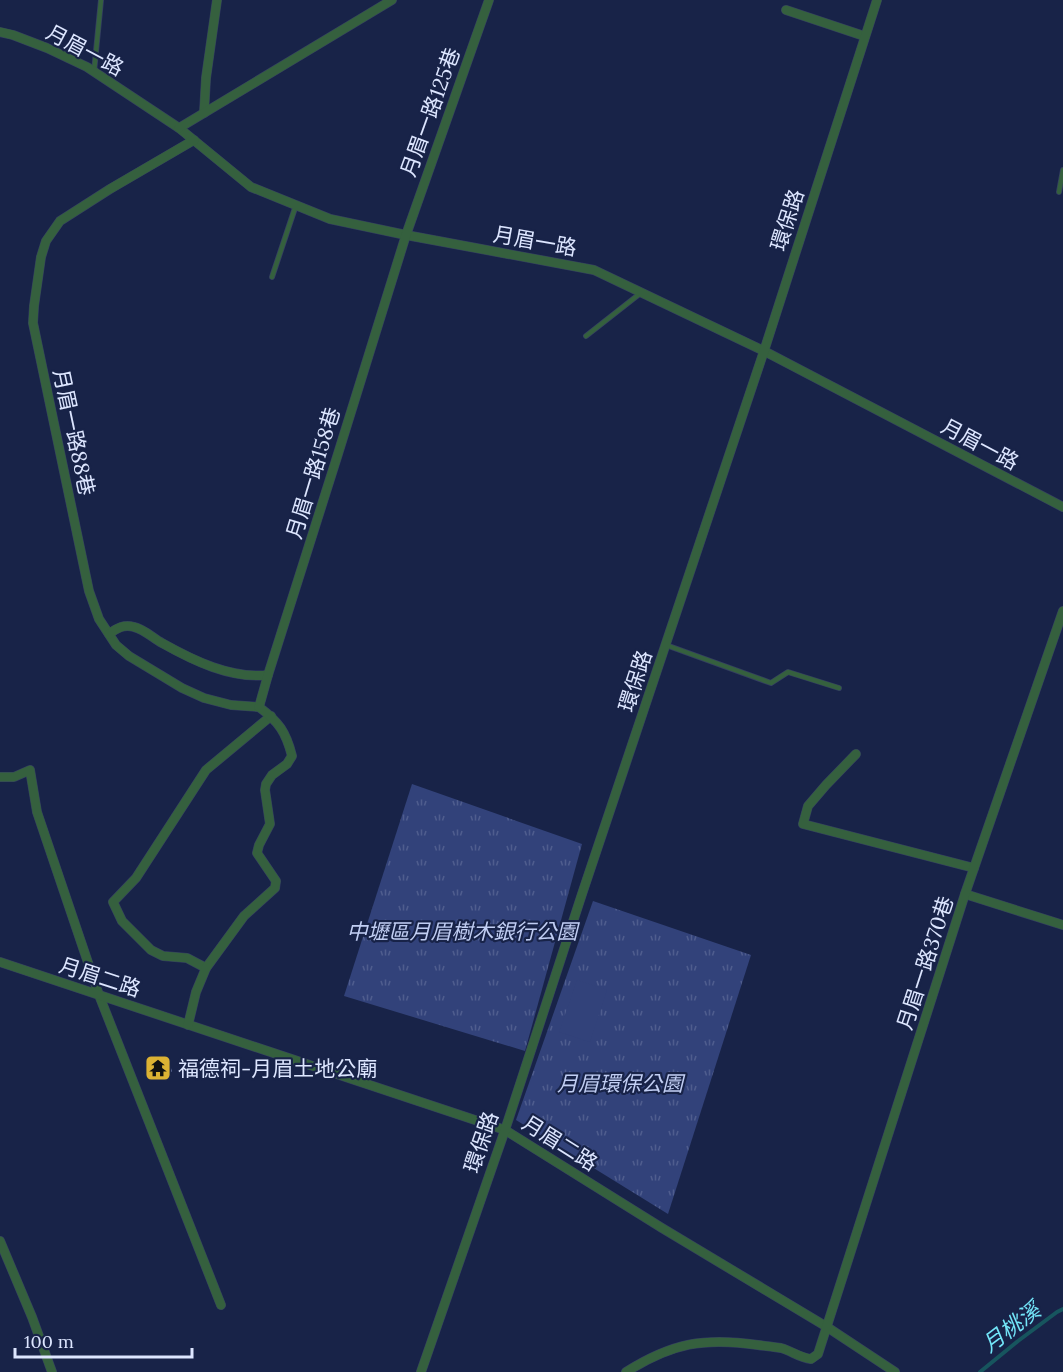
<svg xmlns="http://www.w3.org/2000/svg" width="1063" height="1372" font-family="Lora,'Noto Sans TC',serif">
  <defs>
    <pattern id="park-tufts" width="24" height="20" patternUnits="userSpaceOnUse" patternTransform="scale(1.5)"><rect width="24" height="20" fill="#32427a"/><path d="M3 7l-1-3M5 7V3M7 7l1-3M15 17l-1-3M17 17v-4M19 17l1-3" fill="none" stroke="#4f5d8e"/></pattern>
  </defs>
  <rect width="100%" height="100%" fill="#182348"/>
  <g fill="url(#park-tufts)">
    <polygon points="412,784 582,844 525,1051 344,996"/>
    <polygon points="593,901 751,955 668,1214 516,1120"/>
  </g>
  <polygon fill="#32427a" points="577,980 607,990 590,1042 559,1032"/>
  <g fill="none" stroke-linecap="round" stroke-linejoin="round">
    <polyline stroke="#17555e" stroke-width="4" points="980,1372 1018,1341 1057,1312 1063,1309"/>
  </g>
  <polygon fill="#36436b" stroke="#6d7ca9" stroke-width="1.5" points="168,1060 171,1071 150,1076 146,1065"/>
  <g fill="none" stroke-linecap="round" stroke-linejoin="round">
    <defs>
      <g id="service">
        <polyline points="94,72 101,0"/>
        <polyline points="1059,192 1063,170"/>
        <polyline points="272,277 296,205"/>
        <polyline points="586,336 642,292"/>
        <polyline points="666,645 771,683 788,672 839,688"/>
      </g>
      <g id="minor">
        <polyline points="786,10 864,36"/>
        <polyline points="0,32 13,35 47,48 87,67 179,128 251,187 330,219 406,235 594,270 764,351 1063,507"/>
        <polyline points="204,113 206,78 217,0"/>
        <polyline points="179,128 392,0"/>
        <polyline points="194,140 110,189 60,221 46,241 41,257 34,306 33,323 89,591 99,619 116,645 129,656 182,688 204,698 231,705 259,707"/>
        <path d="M109,634C117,628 124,624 134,627C144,629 154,639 162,643C194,661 231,679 268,675"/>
        <polyline points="856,754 826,785 808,806 803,824 974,868"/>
        <polyline points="0,777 14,777 30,770 37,812 99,995 221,1305"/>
        <polyline points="965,894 1063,925"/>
        <polyline points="0,962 505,1130 662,1228 827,1327 895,1372"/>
        <polyline points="206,968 187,958 163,956 151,950 122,921 113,902 136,878 206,770 271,716"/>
        <path d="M188,1025L196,992L206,968L244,916L275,888L276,881L257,853L259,845L270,824L265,790L266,784L272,775L287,764L292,756C286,732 279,722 259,707L268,675L337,457L406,235L489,0"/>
        <polyline points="0,1241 32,1317 52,1372"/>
        <polyline points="421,1372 505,1130 582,894 764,351 877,0"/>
        <path d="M626,1372C672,1343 704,1337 758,1345C765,1346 773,1347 781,1348C792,1351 798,1357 811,1359L818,1354L965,894L1063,611"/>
      </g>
    </defs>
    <use href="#service" stroke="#343e62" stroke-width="6"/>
    <use href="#minor" stroke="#343e62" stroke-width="10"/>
    <use href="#service" stroke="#35603e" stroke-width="4.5"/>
    <use href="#minor" stroke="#35603e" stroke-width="9"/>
  </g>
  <defs>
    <symbol id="temple-square" viewBox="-11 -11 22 22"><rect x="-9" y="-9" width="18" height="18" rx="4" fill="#dcb233" stroke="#182348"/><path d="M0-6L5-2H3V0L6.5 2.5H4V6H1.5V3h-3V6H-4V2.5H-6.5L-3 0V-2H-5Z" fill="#111"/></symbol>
  </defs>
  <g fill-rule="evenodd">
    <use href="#temple-square" x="143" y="1053" width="30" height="30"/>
  </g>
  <g text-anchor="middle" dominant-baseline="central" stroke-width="4.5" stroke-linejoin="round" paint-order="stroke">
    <g font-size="21" fill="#dde6ff" stroke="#182348">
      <text transform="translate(85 50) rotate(28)">月眉一路</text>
      <text transform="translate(430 112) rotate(-70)">月眉一路125巷</text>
      <text transform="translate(787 220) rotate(-72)">環保路</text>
      <text transform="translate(535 241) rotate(10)">月眉一路</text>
      <text transform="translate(74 432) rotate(78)">月眉一路88巷</text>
      <text transform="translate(980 444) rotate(28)">月眉一路</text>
      <text transform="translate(313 473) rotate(-73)">月眉一路158巷</text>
      <text transform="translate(635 681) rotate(-72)">環保路</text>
      <text transform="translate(925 963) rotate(-72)">月眉一路370巷</text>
      <text transform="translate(100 977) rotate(18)">月眉二路</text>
      <text transform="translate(481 1142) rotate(-71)">環保路</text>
      <text transform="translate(560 1143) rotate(32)">月眉二路</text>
    </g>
    <g font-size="21" font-style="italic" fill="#c1cef3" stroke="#182348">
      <text x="462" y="931">中壢區月眉樹木銀行公園</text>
      <text x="620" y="1083">月眉環保公園</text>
    </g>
    <g font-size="21" fill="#dde6ff" stroke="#182348" text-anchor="start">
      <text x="178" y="1068">福德祠-月眉土地公廟</text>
    </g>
    <g font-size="22" font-style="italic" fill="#73e6f9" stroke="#182348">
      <text transform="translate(1011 1327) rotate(-37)">月桃溪</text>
    </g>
  </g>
  <path d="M15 1348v9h177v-9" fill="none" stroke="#dde6ff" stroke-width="3"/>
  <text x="24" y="1348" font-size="18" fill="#dde6ff" stroke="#182348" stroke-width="4.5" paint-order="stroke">100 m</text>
</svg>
